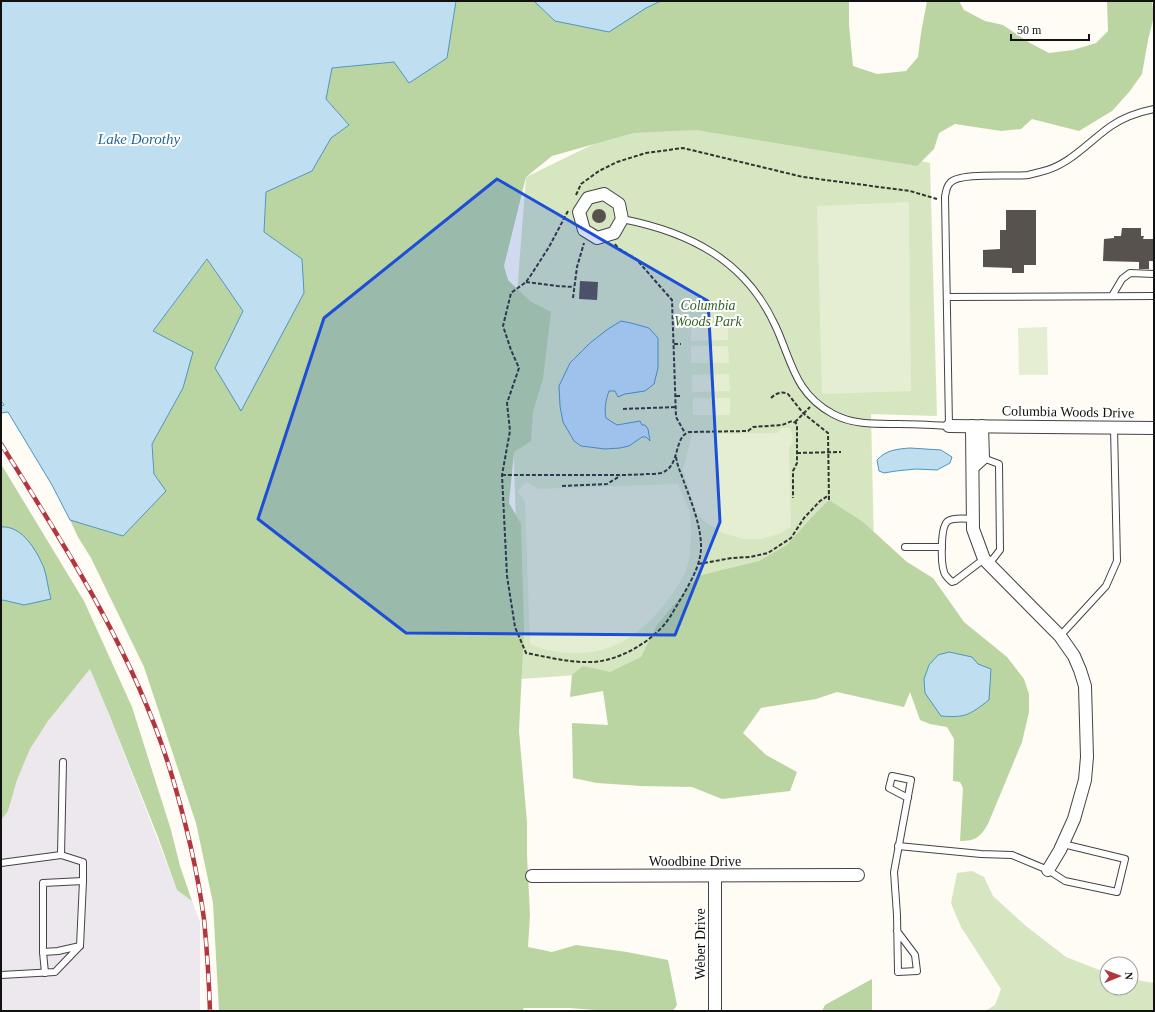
<svg xmlns="http://www.w3.org/2000/svg" width="1155" height="1012" font-family="'Times New Roman',serif">
  <rect width="100%" height="100%" fill="#fefcf5"/>
  <polygon fill="#ede7ee" points="90,669 109,714 177,890 192,901 200,922 200,1011 1,1011 1,820 8,811 17,780 30,749 48,721"/>
  <g fill="#d5e6c1">
    <polygon points="641,121 751,121 930,163 937,416 871,414 874,546 645,670 521,679 511,370 526,177"/>
    <polygon points="972,871 984,877 993,896 1026,926 1066,957 1107,973 1107,988 1131,988 1131,979 1154,983 1154,1011 985,1011 995,1005 1001,989 961,927 951,903 957,873"/>
  </g>
  <g fill="#bad5a2">
    <polygon points="456,1 534,1 555,21 646,8 661,1 849,1 849,25 853,66 877,74 906,71 918,57 921,33 927,1 959,1 964,10 985,21 1003,25 1030,43 1049,53 1073,50 1096,43 1108,31 1107,1 1152,1 1154,16 1148,40 1142,74 1130,91 1112,111 1079,131 1032,119 1021,129 1001,131 955,124 939,133 934,149 917,166 696,130 633,133 552,156 526,177 504,266 508,280 530,301 551,312 543,379 533,411 531,441 514,452 509,503 521,524 524,628 519,731 527,822 527,855 530,915 528,947 552,952 576,945 627,952 668,960 677,1005 673,1011 609,1011 569,1008 524,1008 522,1011 219,1011 213,903 196,823 144,667 91,558 78,537 70,520 123,536 154,474 152,444 183,388 153,331 207,259 243,311 215,368 302,259 264,232 266,192 312,171 331,138 349,125 326,99 332,68 395,62 409,83 447,58"/>
    <polygon points="1,464 84,601 132,707 171,830 180,866 192,901 177,890 158,837 109,714 90,669 48,721 30,749 17,780 8,811 1,820 1,601 3,600 24,605 51,598 7,527 1,527"/>
    <path d="M829,500L863,522L907,562L933,578L964,622L1007,657L1024,679L1029,694V712L1022,742L988,824C980,837 976,841 960,841L963,788L960,782L953,781L954,739L947,727L930,724L920,720L910,692L904,707L837,692L816,699L761,708L743,733L766,755L797,772L790,791L722,799L692,787L641,786L597,783L573,778L572,723L608,725L603,691L570,697L572,675L583,666L610,672L641,657L657,625L698,576L759,561L787,545L812,517Z"/>
    <polygon points="872,979 872,1011 822,1011 825,1005"/>
  </g>
  <g fill="#e5eed2">
    <polygon points="909,202 911,391 822,394 817,206"/>
    <polygon points="728,323 728,340 691,341 691,324"/>
    <polygon points="1047,327 1048,375 1019,375 1018,328"/>
    <polygon points="691,346 728,346 729,363 691,363"/>
    <polygon points="729,374 730,391 692,392 692,375"/>
    <rect x="693" y="398" width="37" height="17"/>
    <polygon points="782,428 790,428 792,433 793,442 789,447 791,527 779,534 761,539 744,539 723,533 707,523 696,513 683,470 692,434 777,433"/>
    <path d="M526,482L538,489L678,484C681,493 686,501 689,510C692,521 691,547 689,559C687,574 674,592 665,604C654,617 641,630 627,639C599,657 559,657 530,644L525,502L518,491Z"/>
  </g>
  <g fill="#bfdff0" stroke="#4d95c0">
    <polygon points="1,1 456,1 447,58 409,83 394,62 332,68 326,99 349,125 331,138 312,171 266,192 264,232 302,259 304,293 241,411 215,368 243,311 207,259 153,331 193,352 183,388 152,444 154,474 166,491 123,536 70,520 52,485 8,412 1,413 1,406 4,405 1,401"/>
    <polygon points="534,1 661,1 646,8 609,32 555,21"/>
    <path d="M621,321L631,323L649,328L658,338V368L654,384L645,391L625,394L618,397L615,391H609C606,399 604,409 606,418L617,425L640,421L642,425H645L648,429L650,441L646,437H642L629,446L620,448L605,449L581,446L574,441L563,422L560,406L559,386L570,363L590,343L608,329Z"/>
    <path d="M910,448L941,450L952,457L950,463L937,470L916,469L896,471L884,473L879,471L877,460C886,450 897,449 910,448Z"/>
    <path d="M1,527C22,525 37,551 44,568C47,577 48,589 51,599L24,605L3,600L1,601Z"/>
    <path d="M949,652L972,657L978,664L991,669L989,700C969,715 966,718 941,716L925,693L924,679L929,665L938,655Z"/>
  </g>
  <g fill="#58524e">
    <circle cx="599" cy="216" r="7"/>
    <polygon points="1006,210 1036,210 1036,265 1024,265 1024,273 1012,273 1012,268 983,267 983,250 1000,249 1000,230 1006,230"/>
    <polygon points="1122,228 1141,228 1141,236 1144,236 1143,239 1154,239 1154,261 1149,261 1149,269 1139,269 1139,262 1103,261 1104,239 1114,238 1114,236 1121,236"/>
    <polygon points="580,281 598,282 597,300 579,299"/>
  </g>
  <g fill="none" stroke-linecap="round" stroke-linejoin="round">
    <defs>
      <g id="lane">
        <path d="M622,219C689,232 745,260 775,325C792,361 794,393 833,414C853,425 876,424 898,424C915,424 932,425 949,426L945,197C946,192 946,187 950,183C959,172 1012,177 1028,175C1032,174 1036,173 1040,172C1069,166 1088,142 1111,126C1124,117 1139,112 1154,109"/>
        <polyline points="1112,296 1122,279 1130,273 1154,274"/>
        <polyline points="947,297 1154,296"/>
        <polyline points="983,458 999,464 1000,550 989,564"/>
        <path d="M973,519C966,519 954,517 948,521C940,526 941,563 944,572C945,576 949,579 952,582L955,581L984,559"/>
        <polyline points="905,547 942,547"/>
        <polyline points="1060,636 1106,586 1117,561 1114,428"/>
        <polyline points="898,846 981,854 1012,855 1048,870 1065,881 1117,892 1125,859 1063,844"/>
        <polyline points="61,855 63,762"/>
        <polyline points="1,863 61,855 83,862 83,881"/>
        <polyline points="897,931 915,955 917,971 898,972 897,915 894,872 911,780 892,776 889,788 908,798"/>
        <polyline points="43,952 45,973"/>
        <polyline points="1,975 55,972 80,946 83,881 43,883 43,952 58,951 80,946"/>
      </g>
      <g id="street">
        <polygon points="604,194 619,204 622,219 614,233 597,238 584,230 579,212 588,198"/>
        <polyline points="949,426 1154,428"/>
        <polyline points="972,426 973,529 984,559 1060,636 1074,656 1080,670 1085,686 1087,757 1085,780 1074,819 1060,850 1048,870"/>
        <polyline points="973,467 983,458 982,426"/>
        <polyline points="532,876 858,875"/>
        <polyline points="715,876 715,1011"/>
      </g>
    </defs>
    <use href="#lane" stroke="#444" stroke-width="8"/>
    <use href="#street" stroke="#444" stroke-width="14"/>
    <g stroke="#333" stroke-width="2" stroke-dasharray="4 2" stroke-linecap="butt">
      <polyline points="576,195 581,184 599,171 617,162 646,153 683,148 803,177 910,191 937,199"/>
      <path d="M568,211L549,247L531,275L526,282L511,293L503,326L511,350L519,368L507,403L510,431L502,475L507,576L515,627L526,653C548,657 570,663 593,662C619,660 646,645 664,625C671,617 676,606 682,597C691,581 702,563 701,544C700,523 691,501 684,482C681,473 677,466 676,456"/>
      <polyline points="615,244 618,248 636,259 672,300 676,417 685,433"/>
      <polyline points="526,282 557,286 574,287"/>
      <polyline points="573,298 577,267 584,243"/>
      <polyline points="674,344 681,344"/>
      <polyline points="676,396 682,396"/>
      <path d="M771,398C776,393 782,391 788,394L803,413L828,433L829,500"/>
      <polyline points="623,409 676,407"/>
      <polyline points="795,422 810,407"/>
      <polyline points="797,453 841,452"/>
      <path d="M502,475C537,475 573,475 609,475C621,475 633,475 646,474C650,474 656,474 661,473C681,467 673,437 689,432L748,431L753,427L782,425L792,421L796,423L797,427V463L793,471V498"/>
      <polyline points="562,486 607,484 620,476"/>
      <polyline points="698,564 732,558 750,557 768,553 791,538 804,518 820,501 829,495"/>
    </g>
    <use href="#lane" stroke="#fff" stroke-width="6"/>
    <use href="#street" stroke="#fff" stroke-width="12"/>
    <defs>
      <path id="rail" d="M1,444C65,546 132,650 169,766C184,815 197,867 204,919C207,950 209,980 210,1011"/>
    </defs>
    <use href="#rail" stroke="#b3363f" stroke-width="4.5"/>
    <use href="#rail" stroke="#fff" stroke-width="3" stroke-dasharray="9" stroke-linecap="butt"/>
  </g>
  <path fill="#1d4ed8" fill-opacity="0.2" stroke="#1d4ed8" stroke-width="3" stroke-linejoin="round" d="M497,179L708,301L720,522L675,635L406,633L258,519L324,318Z"/>
  <g text-anchor="middle" dominant-baseline="central" stroke-width="4" stroke-linejoin="round" paint-order="stroke">
    <g font-size="14" font-style="italic" fill="#346327" stroke="#fff">
      <text x="708" y="305">Columbia<tspan x="708" dy="16">Woods Park</tspan></text>
    </g>
    <g font-size="14" fill="#111" stroke="#fff">
      <text transform="translate(1068 412) rotate(1)">Columbia Woods Drive</text>
      <text x="695" y="861">Woodbine Drive</text>
      <text transform="translate(700 944) rotate(-90)">Weber Drive</text>
    </g>
    <g font-size="15" font-style="italic" fill="#266897" stroke="#fff">
      <text x="139" y="139">Lake Dorothy</text>
    </g>
  </g>
  <rect width="1155" height="1012" fill="none" stroke="#111111" stroke-width="4"/>
  <g transform="translate(1119 976) rotate(89)"><circle r="19" fill="#ffffff" stroke="#a0a0a0"/>
  <path d="M0-3L7 15L0 10L-7 15Z" fill="#b3363f"/>
  <text y="-6" font-size="11" font-weight="bold" text-anchor="middle" fill="#111111">N</text>
  </g>
  <path d="M1011 34v6h78v-6" fill="none" stroke="#111111" stroke-width="2"/>
  <text x="1017" y="34" font-size="12" fill="#111111" stroke="#ffffff" stroke-width="3" paint-order="stroke">50 m</text>
</svg>
